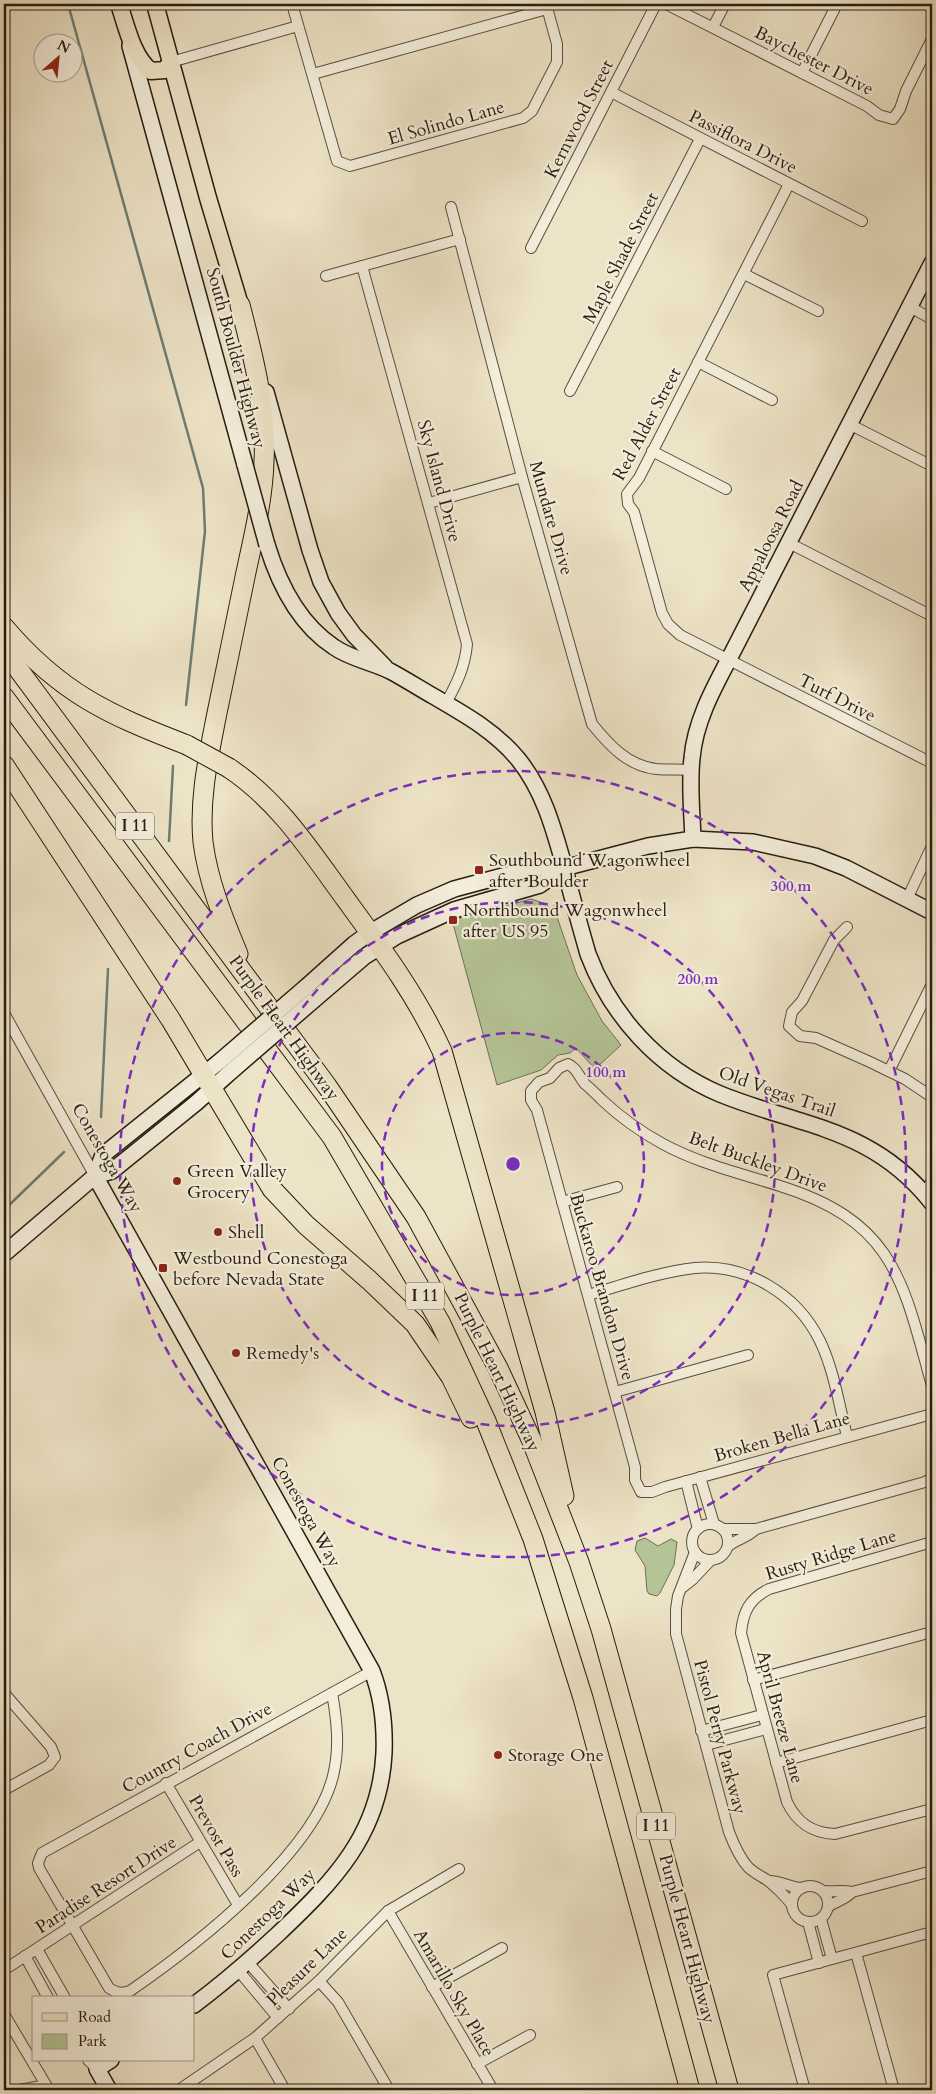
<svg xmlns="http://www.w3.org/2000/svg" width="936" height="2094" font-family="Cardo,serif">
  <rect width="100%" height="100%" fill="#ede3c6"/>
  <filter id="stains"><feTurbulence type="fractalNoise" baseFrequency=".004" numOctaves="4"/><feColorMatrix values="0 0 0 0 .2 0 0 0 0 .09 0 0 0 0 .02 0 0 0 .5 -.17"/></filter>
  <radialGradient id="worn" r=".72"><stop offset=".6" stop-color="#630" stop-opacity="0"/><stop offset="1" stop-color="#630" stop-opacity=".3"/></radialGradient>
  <g fill="#b5c497" stroke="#6e7055">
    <polygon points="531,899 546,904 557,917 577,975 602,1021 621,1045 595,1069 576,1048 570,1053 558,1055 541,1070 497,1085 452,920"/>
    <polygon points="645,1538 658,1546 671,1539 677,1542 674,1565 660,1593 657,1596 649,1594 647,1591 645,1566 635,1550 637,1541"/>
  </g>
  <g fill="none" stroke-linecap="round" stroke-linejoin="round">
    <g stroke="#6c7d76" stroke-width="2.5">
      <polyline points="68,4 203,488 205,531 186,705"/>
      <polyline points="169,841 173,766"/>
      <polyline points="101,1117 108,969"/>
      <polyline points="4,1210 64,1152"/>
    </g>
    <defs>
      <g id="street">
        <polyline points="292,4 337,161 350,166 523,118 532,111 557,62 557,44 546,4"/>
        <polyline points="666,4 867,106 879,115 893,119 900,109 906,91 932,39"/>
        <polyline points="713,27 725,4"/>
        <polyline points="171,62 298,26"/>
        <polyline points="802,73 837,4"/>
        <polyline points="313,74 547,9"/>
        <polyline points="611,92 862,221"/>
        <polyline points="789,184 639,478 627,494 628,504 634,512 662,613 668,624 680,635 932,763"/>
        <path d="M451,207L522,477L592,724C609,745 628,766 656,769C668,770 680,769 691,770"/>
        <polyline points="531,248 656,4"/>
        <path d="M362,266L467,644C465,667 457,683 446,703"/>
        <polyline points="744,274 818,311"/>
        <polyline points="326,276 460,239"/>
        <polyline points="910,307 932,319"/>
        <polyline points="698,362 772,400"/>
        <polyline points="570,391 700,139"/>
        <polyline points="849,424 932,466"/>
        <polyline points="652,451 726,489"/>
        <polyline points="429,503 522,477"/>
        <polyline points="789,543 932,616"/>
        <polyline points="907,899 932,846"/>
        <polyline points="847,927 834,940 802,1001 792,1012 789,1026 800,1036 816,1038 870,1062 905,1079 932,1097"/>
        <polyline points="4,1013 95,1176"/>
        <polyline points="889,1071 932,984"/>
        <polyline points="925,1194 932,1180"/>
        <polyline points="562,1202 617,1187"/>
        <path d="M588,1295C623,1285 659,1272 695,1268C747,1264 797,1294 820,1341C834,1370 839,1405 847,1436"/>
        <path d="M932,1386C903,1281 895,1222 780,1186C740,1173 700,1164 663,1144C641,1132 620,1117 602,1100C596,1094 591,1089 585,1084C579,1077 577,1068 568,1064L559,1068L550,1078L539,1082L531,1091V1100L537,1110L635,1467V1480L641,1492H652L665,1487L932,1414"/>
        <polyline points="615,1392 748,1355"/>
        <polyline points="700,1477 714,1524"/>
        <polyline points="686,1481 698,1529"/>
        <circle cx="710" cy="1542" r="18"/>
        <polyline points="723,1529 756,1529 925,1482 932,1478"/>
        <path d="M932,1542L769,1589C749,1599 743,1612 741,1633L787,1802C797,1823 812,1833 835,1834L932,1809"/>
        <path d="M728,1546C738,1539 748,1537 756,1529"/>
        <path d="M695,1552L678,1596L676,1609V1634L729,1832C734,1845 739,1857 748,1867C754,1873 761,1876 767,1880C775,1886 787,1898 792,1905"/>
        <polyline points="683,1587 693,1579 710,1561"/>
        <polyline points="753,1680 932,1632"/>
        <polyline points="4,1693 51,1747 55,1757 49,1765 4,1790"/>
        <path d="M332,1693C337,1721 340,1748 333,1776C314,1854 195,1946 130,1991C121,1994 117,1993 109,1988L39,1868L38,1863L42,1853L372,1671"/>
        <polyline points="701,1731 762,1715"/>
        <polyline points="706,1745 766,1729"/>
        <polyline points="776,1763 932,1720"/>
        <polyline points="166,1783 238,1905"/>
        <path d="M769,1881C781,1881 790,1887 801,1888"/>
        <circle cx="810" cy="1904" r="18"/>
        <path d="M823,1891C833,1892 842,1890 852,1892L932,1871"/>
        <path d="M828,1907C836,1901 845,1900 852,1892"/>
        <polyline points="388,1911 493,2090"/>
        <polyline points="821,1919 832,1959"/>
        <polyline points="808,1922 819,1963"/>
        <polyline points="37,1949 65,1998"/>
        <polyline points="856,1953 894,2090"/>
        <polyline points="25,1956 48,1998"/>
        <polyline points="247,1961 289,2009"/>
        <polyline points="4,1970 200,1842"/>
        <polyline points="238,1970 278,2018"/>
        <polyline points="319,1981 338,2002 389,2090"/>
        <polyline points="432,1987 502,1948"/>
        <polyline points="4,2014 49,2090"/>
        <polyline points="255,2038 285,2090"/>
        <polyline points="88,2060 97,2069"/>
        <polyline points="477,2064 530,2035"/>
        <polyline points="20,2090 46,2085"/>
        <polyline points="179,2090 255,2038 319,1981 388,1911 459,1869"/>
        <polyline points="805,2090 773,1975 932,1932"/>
      </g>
      <g id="secondary">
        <polyline points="130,46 245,465"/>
        <polyline points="266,392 310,550 321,582 338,613 354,635 385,667"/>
        <path d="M267,545C279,584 299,624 334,647C351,659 372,662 390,671C405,679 419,688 433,696C464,714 495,731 518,759C544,791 554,830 565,869C572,898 580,926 588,954C611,1015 658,1068 720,1094C801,1127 872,1127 932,1203"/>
        <path d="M693,839C692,812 689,785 692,758C695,723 712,691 728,661L932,263"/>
        <polyline points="306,987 354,944 371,932 417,905 454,889 533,868 564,868 648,846 693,839 753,842 815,856 846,868 932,912"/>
        <polyline points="315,999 364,957 397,936 454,910 540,885 564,868"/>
        <path d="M95,1176L372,1671C382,1697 385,1725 384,1753C380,1834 334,1881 278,1934C251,1959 223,1983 194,2005"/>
        <polyline points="95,1176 103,1155 219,1062"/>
        <polyline points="4,1254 95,1176 112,1171 196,1103 227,1075"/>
        <polyline points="109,2090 97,2069 111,2060"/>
      </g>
      <g id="primary">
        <path d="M119,4C126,25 133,58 151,71L165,70L171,62"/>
        <polyline points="155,4 208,198 240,305"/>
      </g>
      <g id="highway">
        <path d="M4,627C60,693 109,715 187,745"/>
        <polyline points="4,650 327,1086 416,1217 498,1368 531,1439 579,1562 601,1629 729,2090"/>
        <polyline points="4,697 332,1137 440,1322 486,1421 533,1539 583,1698 690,2090"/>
        <polyline points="4,765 171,1020 272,1189 306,1225 369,1280 415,1324 451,1377 471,1418"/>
        <path d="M229,768C280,802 311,852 347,901C382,949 417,996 442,1051L545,1412L564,1496"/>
        <path d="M238,954C223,918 208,881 203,842C199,800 208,759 216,718C226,671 235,624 245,577C253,539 263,500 264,461C267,409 253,355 240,305"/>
      </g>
    </defs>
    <use href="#street" stroke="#594e40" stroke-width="12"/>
    <use href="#secondary" stroke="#281c13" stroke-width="18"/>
    <use href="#primary" stroke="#281c13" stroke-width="19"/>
    <use href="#highway" stroke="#281c13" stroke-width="21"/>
    <use href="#street" stroke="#f3edda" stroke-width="10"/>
    <use href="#secondary" stroke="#f3edda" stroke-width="15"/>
    <use href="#primary" stroke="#ede3c6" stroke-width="16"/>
    <use href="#highway" stroke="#ede3c6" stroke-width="19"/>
    <defs>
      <g id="secondary-bridge">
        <polyline points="245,465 267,545"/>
        <polyline points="219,1062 306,987"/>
        <polyline points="227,1075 315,999"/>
      </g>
      <polyline id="highway-bridge" points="187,745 229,768"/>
    </defs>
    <use href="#secondary-bridge" stroke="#281c13" stroke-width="18" stroke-linecap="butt"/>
    <use href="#highway-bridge" stroke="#281c13" stroke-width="21" stroke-linecap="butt"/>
    <use href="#secondary-bridge" stroke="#f3edda" stroke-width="15"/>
    <use href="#highway-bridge" stroke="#ede3c6" stroke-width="19"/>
  </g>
  <g fill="none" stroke="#7b2cbf" stroke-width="2.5" stroke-dasharray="9 6">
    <circle cx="513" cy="1164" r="131"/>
    <circle cx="513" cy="1164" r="262"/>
    <circle cx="513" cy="1164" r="393"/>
  </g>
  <g fill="#8f2418" stroke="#f3edda" stroke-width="2">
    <rect x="474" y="865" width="10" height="10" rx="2.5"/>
    <rect x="448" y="915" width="10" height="10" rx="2.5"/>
    <circle cx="177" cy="1181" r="5"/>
    <circle cx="218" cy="1232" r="5"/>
    <rect x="158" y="1263" width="10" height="10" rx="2.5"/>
    <circle cx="236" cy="1353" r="5"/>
    <circle cx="498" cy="1755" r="5"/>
  </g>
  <g text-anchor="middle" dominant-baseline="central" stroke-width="4.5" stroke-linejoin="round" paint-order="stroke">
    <g fill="#f3edda" stroke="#655b4f" stroke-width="1">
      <rect x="116" y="812.5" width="38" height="27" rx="4"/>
      <rect x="406" y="1282.5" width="38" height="27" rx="4"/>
      <rect x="637" y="1812.5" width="38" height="27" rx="4"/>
    </g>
    <g font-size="16" font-weight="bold" fill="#281c13">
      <text x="135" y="826">I 11</text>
      <text x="425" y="1296">I 11</text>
      <text x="656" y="1826">I 11</text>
    </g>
    <g font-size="18" fill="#281c13" stroke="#f3edda">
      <text transform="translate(814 61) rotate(27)">Baychester Drive</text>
      <text transform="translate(579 119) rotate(-63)">Kernwood Street</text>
      <text transform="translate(446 123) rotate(-16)">El Solindo Lane</text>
      <text transform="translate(743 142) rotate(27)">Passiflora Drive</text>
      <text transform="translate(621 258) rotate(-63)">Maple Shade Street</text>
      <text transform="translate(236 358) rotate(75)">South Boulder Highway</text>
      <text transform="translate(647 424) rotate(-62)">Red Alder Street</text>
      <text transform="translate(439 481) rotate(75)">Sky Island Drive</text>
      <text transform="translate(551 518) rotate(74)">Mundare Drive</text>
      <text transform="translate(771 536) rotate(-63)">Appaloosa Road</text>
      <text transform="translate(837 698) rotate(27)">Turf Drive</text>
      <text transform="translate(284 1028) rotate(54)">Purple Heart Highway</text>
      <text transform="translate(777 1092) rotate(19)">Old Vegas Trail</text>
      <text transform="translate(107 1158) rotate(60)">Conestoga Way</text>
      <text transform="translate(758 1162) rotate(20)">Belt Buckley Drive</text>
      <text transform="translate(602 1287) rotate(74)">Buckaroo Brandon Drive</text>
      <text transform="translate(497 1372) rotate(64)">Purple Heart Highway</text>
      <text transform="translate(782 1437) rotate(-16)">Broken Bella Lane</text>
      <text transform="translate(306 1512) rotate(61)">Conestoga Way</text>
      <text transform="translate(831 1555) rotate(-17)">Rusty Ridge Lane</text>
      <text transform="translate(780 1717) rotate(75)">April Breeze Lane</text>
      <text transform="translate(720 1737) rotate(75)">Pistol Perry Parkway</text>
      <text transform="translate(197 1748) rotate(-29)">Country Coach Drive</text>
      <text transform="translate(216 1836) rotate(60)">Prevost Pass</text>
      <text transform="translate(106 1885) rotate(-33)">Paradise Resort Drive</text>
      <text transform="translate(268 1914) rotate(-44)">Conestoga Way</text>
      <text transform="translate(687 1939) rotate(75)">Purple Heart Highway</text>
      <text transform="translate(307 1967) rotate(-44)">Pleasure Lane</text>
      <text transform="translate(454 1993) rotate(60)">Amarillo Sky Place</text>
    </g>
    <g font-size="18" fill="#281c13" stroke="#f3edda" text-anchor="start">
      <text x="489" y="860">Southbound Wagonwheel<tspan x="489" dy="21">after Boulder</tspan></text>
      <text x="463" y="910">Northbound Wagonwheel<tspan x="463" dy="21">after US 95</tspan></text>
      <text x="187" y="1171">Green Valley<tspan x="187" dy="21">Grocery</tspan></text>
      <text x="228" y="1232">Shell</text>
      <text x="173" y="1258">Westbound Conestoga<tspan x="173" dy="21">before Nevada State</tspan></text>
      <text x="246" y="1353">Remedy's</text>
      <text x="508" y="1755">Storage One</text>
    </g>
  </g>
  <circle cx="513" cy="1164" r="8" fill="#7b2cbf" stroke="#f3edda" stroke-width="2.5"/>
  <g font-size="15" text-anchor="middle" font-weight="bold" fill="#7b2cbf" stroke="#f3edda" stroke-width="4.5" stroke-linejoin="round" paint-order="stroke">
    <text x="791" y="891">300 m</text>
    <text x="698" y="984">200 m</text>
    <text x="606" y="1077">100 m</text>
  </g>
  <rect width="936" height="2094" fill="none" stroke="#ede3c6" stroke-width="20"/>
  <rect x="5" y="5" width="926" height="2084" fill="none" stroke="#281c13" stroke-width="2.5"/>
  <rect x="10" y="10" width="916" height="2074" fill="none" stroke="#281c13"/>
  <rect x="32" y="1996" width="162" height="65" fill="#f3edda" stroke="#a2998a"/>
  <rect x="42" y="2013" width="25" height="8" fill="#ede3c6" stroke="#a2998a"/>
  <text x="78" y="2022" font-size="15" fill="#281c13">Road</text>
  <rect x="42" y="2034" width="25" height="15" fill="#b5c497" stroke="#a2998a"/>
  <text x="78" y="2046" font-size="15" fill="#281c13">Park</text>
  <g transform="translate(58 58) rotate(27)"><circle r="24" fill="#f3edda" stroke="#a2998a"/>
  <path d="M0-4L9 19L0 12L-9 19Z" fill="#8f2418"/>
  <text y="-8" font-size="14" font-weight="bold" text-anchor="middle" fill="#281c13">N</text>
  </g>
  <rect width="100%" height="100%" filter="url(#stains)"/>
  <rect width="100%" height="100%" fill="url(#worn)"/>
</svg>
